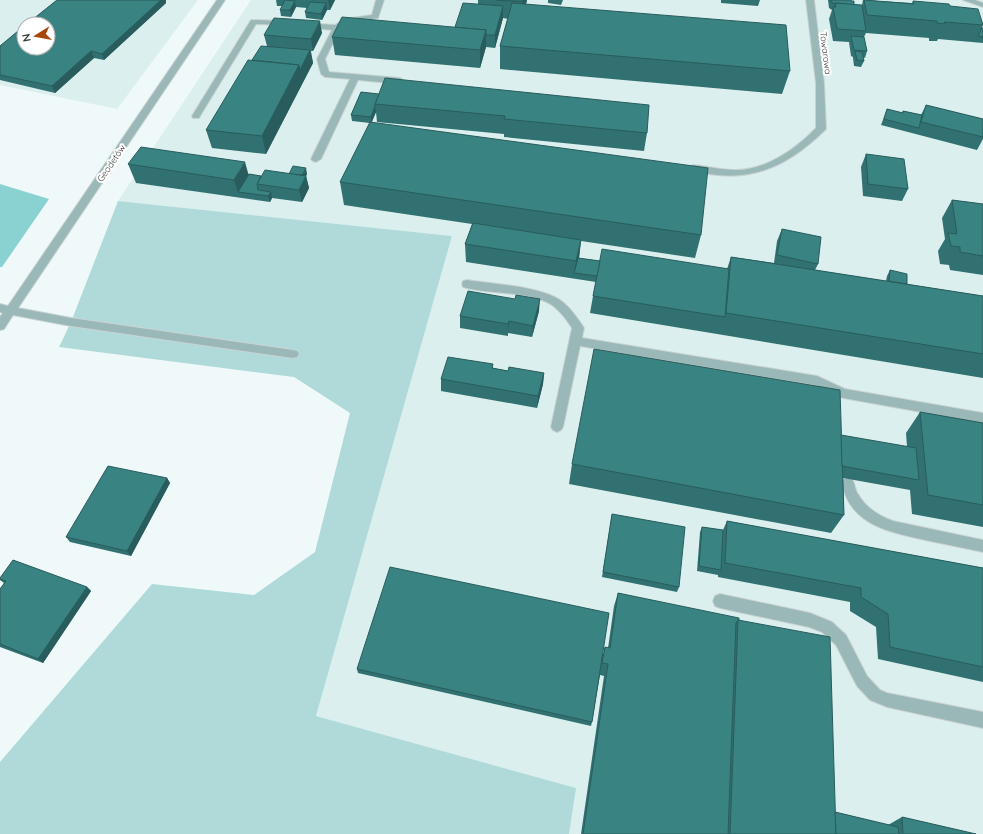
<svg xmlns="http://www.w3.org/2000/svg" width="983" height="834" font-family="Quicksand,sans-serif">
  <rect width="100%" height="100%" fill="#eff9f9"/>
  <g fill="#dbefee" fill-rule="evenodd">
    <path d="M0,0H198L117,109L0,85ZM24,24H48V48H24Z"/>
    <polygon points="251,0 983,0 983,834 569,834 575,788 316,716 452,236 118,201"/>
  </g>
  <polygon fill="#b0dada" points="118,201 452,236 316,716 576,788 569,834 0,834 0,762 152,584 254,595 315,552 350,413 294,377 59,347 71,322"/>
  <polygon fill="#89d2d1" points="0,184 49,199 2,267 0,267"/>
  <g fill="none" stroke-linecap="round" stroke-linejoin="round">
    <defs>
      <g id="lane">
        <polygon points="376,0 384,0 378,18 351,22 343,26 338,33 325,59 329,72 400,78 404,81 400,84 358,80 321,159 316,162 313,161 311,159 350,79 325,77 321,74 317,59 332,30 305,27 301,25 305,23 335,25 344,19 372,15"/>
        <path d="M806,0H814L824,83L826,129L824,131C784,170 745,185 690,170L688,168L693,165C707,166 722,170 736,170C766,170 796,149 816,128V83Z"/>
        <polygon points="251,20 287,21 291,23 287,25 256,24 200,116 199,118 193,118 192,116"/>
        <path d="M467,280C492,284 539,286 560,300C569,306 576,316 582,325L584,328L582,338L817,376L845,389L983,413V423L843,398L815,385L580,346L563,427L561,430L557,432L553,430L551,427L572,328C567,320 560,311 552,305C528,290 490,295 463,287L462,284L463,281Z"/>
        <path d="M848,478L852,479C855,484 855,490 858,494C865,507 879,516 893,521L983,540V552C964,548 944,544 925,540C889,532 850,525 842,483L844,479Z"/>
        <polygon points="720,594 810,613 832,622 846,635 867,676 880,690 887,693 983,712 983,728 887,707 870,700 857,686 836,645 822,632 809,627 720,608 715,606 713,601 715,596"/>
      </g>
      <g id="street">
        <polygon points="217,0 225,0 18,308 71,318 293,350 297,351 299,354 297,357 293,358 71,326 13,315 4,329 0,330 0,317 3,313 0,312 0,304 8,306"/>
        <polygon points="963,0 975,0 983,3 983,7"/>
      </g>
    </defs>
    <use href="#lane" stroke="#cad3d3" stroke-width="2"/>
    <use href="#street" stroke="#cad3d3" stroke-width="2"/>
    <use href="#lane" fill="#9ab8b7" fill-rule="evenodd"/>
    <use href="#street" fill="#9ab8b7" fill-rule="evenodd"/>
  </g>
  <g fill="#327171">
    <polygon points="57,0 166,0 166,3 104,60 94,58 55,93 0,80 0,46"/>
    <polygon points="276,0 335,0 330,10 327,10 322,20 306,18 305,12 307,8 296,7 291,17 281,16 280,10 282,6 277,6"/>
    <polygon points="478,0 527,0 526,4 790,71 782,94 500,69 500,46 508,19 503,18 495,48 486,47 480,68 335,55 332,37 455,27 478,4"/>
    <polygon points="548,0 563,0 561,5 548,3"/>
    <polygon points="721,0 760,0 758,6 721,3"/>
    <polygon points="828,0 851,0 854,5 862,5 863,0 912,3 913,1 950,6 983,24 982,28 983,28 983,43 938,39 937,41 929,41 929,38 866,33 864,37 867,51 865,58 863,57 864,61 861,67 854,66 853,58 853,57 851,56 849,42 833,41 829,19 832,10 829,8"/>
    <polygon points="322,33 313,51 311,51 313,63 266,154 212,148 206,130 252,60 267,46 264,35"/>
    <polygon points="361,92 647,133 644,151 504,137 504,134 377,122 376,112 372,122 701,235 695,258 581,241 579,258 600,261 727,269 731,257 774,263 777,241 782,229 818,264 815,270 886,281 887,276 890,270 907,284 983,296 983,378 590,313 593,296 596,282 466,262 465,244 472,224 344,205 340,182 370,123 352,121 351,115"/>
    <polygon points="926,105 983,119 983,139 977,150 881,125 887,109 902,113 903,111 921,115"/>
    <polygon points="866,154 908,189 902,201 863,196 861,167"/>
    <polygon points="128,164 249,174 261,176 289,174 307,174 306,176 309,188 302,202 272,198 270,202 136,183"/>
    <polygon points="952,200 983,204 983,275 950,270 949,265 940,264 938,251 945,239 942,218"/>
    <polygon points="539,311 532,337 508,333 508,336 460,328 460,316"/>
    <polygon points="493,364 493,368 508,371 544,373 543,384 537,408 441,391 441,379"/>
    <polygon points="920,412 983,423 983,527 912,514 910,490 843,478 844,515 831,533 569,484 572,464 841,435 907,447 906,433"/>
    <polygon points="167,478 170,483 131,556 70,542 66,537"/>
    <polygon points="612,514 679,587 677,592 602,577"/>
    <polygon points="727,521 983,568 983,682 878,659 876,627 850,611 850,602 718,577 718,575 697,571 700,532 702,527 723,530"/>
    <polygon points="0,578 87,587 91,591 43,663 0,647 0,589 4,583 0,580"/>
    <polygon points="618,593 739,620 835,812 888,825 902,817 976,834 581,834 604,676 600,675 592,722 591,726 358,673 357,669 603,655 605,647 608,648 614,606"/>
  </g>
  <g fill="#295c5c">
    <polygon points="160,0 166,0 166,3 104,60 102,54"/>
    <polygon points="328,0 335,0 330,10"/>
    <polygon points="523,0 527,0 522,20 522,2"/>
    <polygon points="295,1 296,7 291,17 290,10"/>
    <polygon points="326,3 327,10 322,20 321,14"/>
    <polygon points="503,6 503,18 495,48 495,35"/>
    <polygon points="320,21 322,33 313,51 311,39"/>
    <polygon points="486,30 486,47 480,68 480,50"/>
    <polygon points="310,50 313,63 266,154 262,136 299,65"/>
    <polygon points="91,51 94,58 55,93 52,86"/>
    <polygon points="375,106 376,112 371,123 371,117"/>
    <polygon points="245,162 250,180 238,192 240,198 234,180"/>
    <polygon points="306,168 307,174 306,176 309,188 302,202 299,190 299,181"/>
    <polygon points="271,192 272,198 270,202 268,196"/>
    <polygon points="581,240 579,258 574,273 576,261"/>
    <polygon points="540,299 539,311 532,337 533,326"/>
    <polygon points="509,321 508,333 508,336 508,324"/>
    <polygon points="544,373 543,384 537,408 538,396"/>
    <polygon points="167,478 170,483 131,556 127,551"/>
    <polygon points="87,587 91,591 43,663 38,659"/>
  </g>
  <g fill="#3a8383" stroke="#295c5c">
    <polygon points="57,0 161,0 102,54 91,51 52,86 0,75 0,46 24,26 24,48 48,48 48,24 27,24"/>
    <polygon points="285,0 295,1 290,10 280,10"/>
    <polygon points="496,0 523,0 522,2"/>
    <polygon points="831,0 851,0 851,1 854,1 854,5 835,3 835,4 831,2"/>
    <polygon points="864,0 914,4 913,1 949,4 950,6 978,9 983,25 944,22 945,24 937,23 937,21 867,15"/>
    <polygon points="310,2 326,3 321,14 305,12"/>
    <polygon points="463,3 503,6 495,35 486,35 486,30 455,27"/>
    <polygon points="512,3 786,25 790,71 500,46"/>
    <polygon points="835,3 862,5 866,31 837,29 833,7 836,7"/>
    <polygon points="342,17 486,30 480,50 332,37"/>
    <polygon points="274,18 320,21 311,39 264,35"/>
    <polygon points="982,28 983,28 983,37 978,36"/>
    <polygon points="851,36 864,37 867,51 854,50"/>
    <polygon points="261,46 310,50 300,70 299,65 252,60"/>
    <polygon points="855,51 862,52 864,61 857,60"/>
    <polygon points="248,60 299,65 262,136 206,130"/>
    <polygon points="385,78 649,105 647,133 504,119 505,116 375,104"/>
    <polygon points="361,92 379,94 375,104 375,106 371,117 351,115"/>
    <polygon points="926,105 983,119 983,137 921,122"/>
    <polygon points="887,109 903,113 903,111 922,115 919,128 884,119"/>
    <polygon points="370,122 708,168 701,235 340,182"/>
    <polygon points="141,147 245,162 234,180 128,164"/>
    <polygon points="866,154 904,159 908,189 868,184"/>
    <polygon points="293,166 306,168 302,175 289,174"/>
    <polygon points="265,170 306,176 299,190 257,184"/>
    <polygon points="249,174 261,176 257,184 258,190 271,192 268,196 238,192"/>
    <polygon points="952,200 983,204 983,256 960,252 960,247 951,246 948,233 957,234"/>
    <polygon points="473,223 581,240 576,261 465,244"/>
    <polygon points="782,229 821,237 818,264 777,255"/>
    <polygon points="602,249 729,269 725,317 593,296"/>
    <polygon points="731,257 983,296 983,354 726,313"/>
    <polygon points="578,258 600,261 597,276 574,273"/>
    <polygon points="890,270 907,274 907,284 889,281"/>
    <polygon points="468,291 515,299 516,295 540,299 533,326 509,321 508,324 460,316"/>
    <polygon points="594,349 840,390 844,515 572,464"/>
    <polygon points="448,357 493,364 492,368 508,371 509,367 544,373 538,396 441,379"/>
    <polygon points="920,412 983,423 983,505 928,495"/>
    <polygon points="841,435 916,448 919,480 842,466"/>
    <polygon points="108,466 167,478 127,551 66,537"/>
    <polygon points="612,514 685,527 679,587 603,572"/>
    <polygon points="727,521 983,568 983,667 890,647 888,614 861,597 861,588 725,563"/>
    <polygon points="702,527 723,530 721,570 699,566"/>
    <polygon points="13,560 87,587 38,659 0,644 0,589 6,581 0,579 0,578"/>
    <polygon points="390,567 609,613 592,722 357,669"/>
    <polygon points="618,593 739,618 739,620 738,620 736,623 728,834 583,834 608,664 602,663 605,647 610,648"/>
    <polygon points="738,620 830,637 836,834 730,834"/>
    <polygon points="835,812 898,827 899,834 836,834"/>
    <polygon points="902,817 976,834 903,834"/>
  </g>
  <g text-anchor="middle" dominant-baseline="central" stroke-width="4" stroke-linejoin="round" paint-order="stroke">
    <g font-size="9" fill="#383b3b" stroke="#fff">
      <text transform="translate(826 53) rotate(83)">Towarowa</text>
      <text transform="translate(111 163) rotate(-56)">Geodetów</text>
    </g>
  </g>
  <g transform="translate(36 36) rotate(259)"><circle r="19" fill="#ffffff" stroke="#afb1b1"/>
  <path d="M0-3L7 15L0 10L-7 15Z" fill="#a84509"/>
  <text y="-6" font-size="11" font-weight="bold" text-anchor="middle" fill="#383b3b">N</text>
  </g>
</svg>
